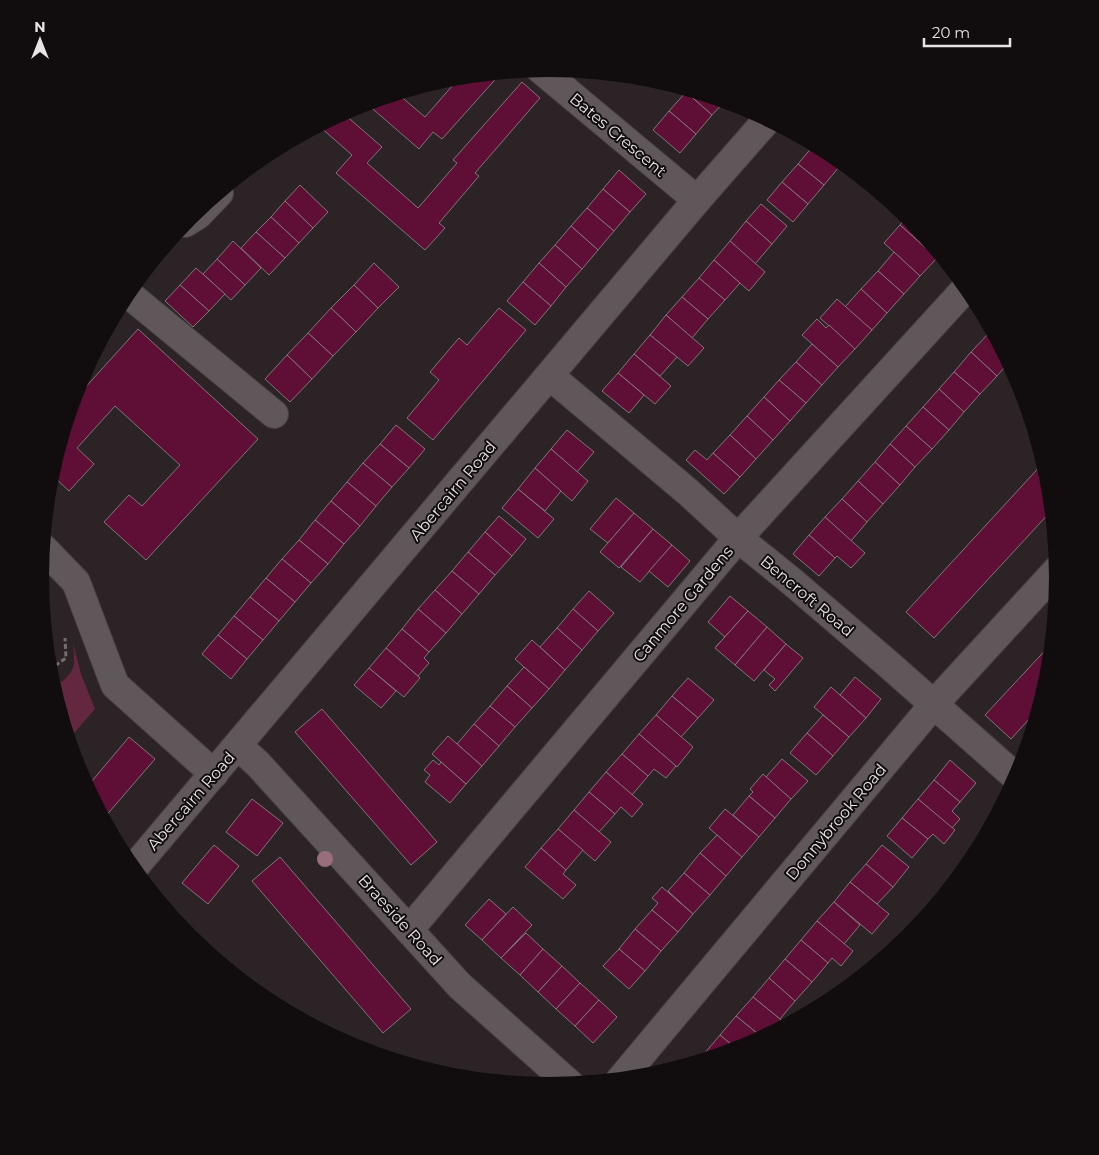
<svg xmlns="http://www.w3.org/2000/svg" width="1099" height="1155" font-family="Montserrat,sans-serif">
  <rect width="100%" height="100%" fill="#2b2325"/>
  <path fill="#642740" d="M73,643L81,674L95,709L69,739L49,674L62,682C78,667 74,663 73,643Z"/>
  <g fill="#5f0e35" stroke="#807679">
    <polygon points="501,73 442,139 433,132 419,149 366,103 398,94 425,117 460,77"/>
    <polygon points="522,82 540,98 475,173 479,176 439,223 445,228 425,250 336,173 352,155 319,126 343,113 382,147 367,163 418,208 457,163 453,160"/>
    <polygon points="688,90 725,101 712,115 686,92"/>
    <polygon points="686,92 712,115 696,134 669,111"/>
    <polygon points="669,111 696,134 680,153 653,130"/>
    <polygon points="815,144 833,154 843,162 839,167 813,146"/>
    <polygon points="813,146 839,167 824,185 798,164"/>
    <polygon points="798,164 824,185 808,204 782,182"/>
    <polygon points="619,170 646,194 630,212 603,189"/>
    <polygon points="782,182 808,204 793,222 767,200"/>
    <polygon points="300,185 328,212 313,228 285,201"/>
    <polygon points="603,189 630,212 614,231 587,208"/>
    <polygon points="882,194 910,217 940,254 937,258 900,225 904,220 878,197"/>
    <polygon points="285,201 313,228 299,243 271,217"/>
    <polygon points="761,204 787,226 772,244 746,221"/>
    <polygon points="587,208 614,231 598,250 571,226"/>
    <polygon points="271,217 299,243 285,258 256,232"/>
    <polygon points="746,221 772,244 755,264 730,241"/>
    <polygon points="900,225 937,258 920,276 884,243"/>
    <polygon points="571,226 598,250 582,269 555,245"/>
    <polygon points="256,232 285,258 269,275 241,248"/>
    <polygon points="233,241 261,268 245,285 217,259"/>
    <polygon points="730,241 765,272 749,291 714,260"/>
    <polygon points="555,245 582,269 566,287 539,263"/>
    <polygon points="894,252 920,276 904,294 878,271"/>
    <polygon points="217,259 245,285 231,300 203,274"/>
    <polygon points="714,260 740,283 725,300 699,278"/>
    <polygon points="374,263 399,287 378,308 354,285"/>
    <polygon points="539,263 566,287 551,306 523,282"/>
    <polygon points="196,268 225,294 209,311 180,285"/>
    <polygon points="878,271 904,294 887,313 861,289"/>
    <polygon points="699,278 725,300 708,319 682,297"/>
    <polygon points="523,282 551,306 535,325 507,301"/>
    <polygon points="180,285 209,311 193,327 165,301"/>
    <polygon points="354,285 378,308 356,332 331,308"/>
    <polygon points="861,289 887,313 872,330 845,307"/>
    <polygon points="682,297 708,319 692,338 666,315"/>
    <polygon points="837,299 872,330 855,349 820,318"/>
    <polygon points="331,308 356,332 333,356 308,333"/>
    <polygon points="499,308 526,330 433,440 407,418 439,380 430,372 459,338 467,345"/>
    <polygon points="666,315 704,348 688,366 650,335"/>
    <polygon points="817,319 826,328 829,325 855,349 838,367 802,335"/>
    <polygon points="138,329 258,439 146,560 104,522 129,495 142,506 180,465 115,406 77,448 94,464 69,491 51,474 74,400"/>
    <polygon points="992,329 998,342 989,333"/>
    <polygon points="308,333 333,356 312,379 287,355"/>
    <polygon points="989,333 998,342 1009,362 997,376 971,352"/>
    <polygon points="650,335 677,357 660,376 634,354"/>
    <polygon points="812,344 838,367 822,385 796,362"/>
    <polygon points="971,352 997,376 980,394 954,372"/>
    <polygon points="634,354 671,386 655,404 618,373"/>
    <polygon points="287,355 312,379 290,402 265,379"/>
    <polygon points="796,362 822,385 806,403 779,380"/>
    <polygon points="954,372 980,394 964,412 939,389"/>
    <polygon points="618,373 644,395 629,413 602,391"/>
    <polygon points="779,380 806,403 790,421 764,397"/>
    <polygon points="939,389 964,412 949,430 923,407"/>
    <polygon points="764,397 790,421 773,440 747,416"/>
    <polygon points="923,407 949,430 932,449 906,426"/>
    <polygon points="747,416 773,440 756,459 730,435"/>
    <polygon points="396,425 425,449 409,468 380,444"/>
    <polygon points="906,426 932,449 915,467 890,444"/>
    <polygon points="567,430 594,452 577,472 551,449"/>
    <polygon points="730,435 756,459 740,477 713,453"/>
    <polygon points="380,444 409,468 392,487 363,463"/>
    <polygon points="890,444 915,467 900,485 875,462"/>
    <polygon points="551,449 588,481 572,501 535,468"/>
    <polygon points="695,450 707,460 713,453 740,477 724,494 686,460"/>
    <polygon points="875,462 900,485 883,504 858,481"/>
    <polygon points="1044,462 1049,478 1052,510 934,638 906,612"/>
    <polygon points="363,463 392,487 376,506 347,482"/>
    <polygon points="535,468 561,491 545,511 518,489"/>
    <polygon points="858,481 883,504 867,522 842,499"/>
    <polygon points="347,482 376,506 360,526 331,501"/>
    <polygon points="518,489 554,519 538,538 502,508"/>
    <polygon points="616,498 634,513 608,543 590,529"/>
    <polygon points="842,499 867,522 851,541 825,517"/>
    <polygon points="331,501 360,526 344,544 315,520"/>
    <polygon points="634,513 653,529 619,568 600,552"/>
    <polygon points="499,516 526,539 512,556 485,532"/>
    <polygon points="825,517 865,553 851,568 837,556 835,558 809,535"/>
    <polygon points="315,520 344,544 328,564 299,540"/>
    <polygon points="653,529 672,545 640,582 621,567"/>
    <polygon points="485,532 512,556 495,575 468,552"/>
    <polygon points="809,535 835,558 819,576 793,554"/>
    <polygon points="299,540 328,564 311,583 282,559"/>
    <polygon points="672,545 690,561 668,587 649,571"/>
    <polygon points="468,552 495,575 479,594 452,571"/>
    <polygon points="282,559 311,583 295,602 266,578"/>
    <polygon points="452,571 479,594 462,614 435,590"/>
    <polygon points="266,578 295,602 279,621 250,597"/>
    <polygon points="435,590 462,614 446,633 418,609"/>
    <polygon points="589,591 614,613 598,631 573,609"/>
    <polygon points="730,596 748,611 715,648 725,637 708,622"/>
    <polygon points="250,597 279,621 263,640 234,616"/>
    <polygon points="418,609 446,633 429,652 402,629"/>
    <polygon points="573,609 598,631 582,650 557,628"/>
    <polygon points="748,611 767,627 735,665 715,648"/>
    <polygon points="234,616 263,640 247,659 218,635"/>
    <polygon points="767,627 786,644 754,681 735,665"/>
    <polygon points="557,628 582,650 565,670 540,647"/>
    <polygon points="402,629 429,652 424,658 429,663 418,676 386,648"/>
    <polygon points="218,635 247,659 231,679 202,654"/>
    <polygon points="532,640 565,670 549,689 515,659"/>
    <polygon points="1053,642 1049,677 1040,707 1011,739 985,715"/>
    <polygon points="786,644 803,658 775,691 769,685 775,679 764,670"/>
    <polygon points="386,648 420,678 404,697 369,668"/>
    <polygon points="524,667 549,689 532,708 507,686"/>
    <polygon points="369,668 396,691 381,708 354,685"/>
    <polygon points="855,677 881,699 866,718 840,695"/>
    <polygon points="688,678 714,700 698,718 672,696"/>
    <polygon points="507,686 532,708 515,727 490,706"/>
    <polygon points="831,687 866,718 849,737 814,707"/>
    <polygon points="672,696 698,718 681,737 656,715"/>
    <polygon points="490,706 515,727 499,746 474,724"/>
    <polygon points="322,709 437,842 411,865 295,732"/>
    <polygon points="656,715 693,747 677,767 639,734"/>
    <polygon points="823,715 849,737 833,756 807,733"/>
    <polygon points="474,724 499,746 482,766 457,744"/>
    <polygon points="807,733 833,756 816,775 790,753"/>
    <polygon points="639,734 676,766 666,778 654,769 648,776 622,754"/>
    <polygon points="448,736 482,766 466,784 432,754"/>
    <polygon points="129,737 155,759 104,818 87,787"/>
    <polygon points="622,754 648,776 632,795 606,772"/>
    <polygon points="782,759 808,781 791,799 766,777"/>
    <polygon points="433,760 439,765 441,762 466,784 450,803 425,782 430,775 424,770"/>
    <polygon points="950,760 976,783 960,802 934,780"/>
    <polygon points="606,772 643,804 632,817 621,807 615,814 589,792"/>
    <polygon points="763,774 791,799 775,818 749,796 753,792 750,789"/>
    <polygon points="934,780 960,802 952,811 960,819 952,828 918,799"/>
    <polygon points="589,792 615,814 599,832 574,810"/>
    <polygon points="749,796 775,818 759,837 733,815"/>
    <polygon points="252,799 283,823 257,856 226,832"/>
    <polygon points="918,799 955,830 944,844 933,834 928,839 902,818"/>
    <polygon points="725,809 759,837 742,857 709,828"/>
    <polygon points="574,810 611,842 595,861 558,829"/>
    <polygon points="902,818 928,839 912,858 887,836"/>
    <polygon points="558,829 583,850 566,870 541,848"/>
    <polygon points="717,835 742,857 726,876 700,853"/>
    <polygon points="214,845 239,866 208,904 182,883"/>
    <polygon points="882,845 909,867 893,887 866,864"/>
    <polygon points="541,848 566,870 563,874 576,885 563,899 525,867"/>
    <polygon points="700,853 726,876 710,895 684,873"/>
    <polygon points="280,857 411,1009 383,1033 252,881"/>
    <polygon points="866,864 893,887 877,904 850,882"/>
    <polygon points="684,873 710,895 693,914 668,891"/>
    <polygon points="850,882 889,914 872,934 834,902"/>
    <polygon points="662,887 693,914 678,932 652,910 658,903 652,898"/>
    <polygon points="489,899 506,914 482,940 465,925"/>
    <polygon points="834,902 860,925 844,944 817,921"/>
    <polygon points="513,907 532,925 501,958 482,940"/>
    <polygon points="652,910 678,932 661,951 635,929"/>
    <polygon points="817,921 853,951 841,966 832,958 828,963 801,940"/>
    <polygon points="635,929 661,951 645,971 619,949"/>
    <polygon points="526,933 543,949 520,975 501,958"/>
    <polygon points="801,940 828,963 812,982 785,959"/>
    <polygon points="543,949 562,966 538,992 520,975"/>
    <polygon points="619,949 645,971 629,989 603,966"/>
    <polygon points="785,959 812,982 795,1001 769,978"/>
    <polygon points="562,966 580,983 556,1009 538,992"/>
    <polygon points="769,978 795,1001 780,1019 753,997"/>
    <polygon points="580,983 599,1000 575,1026 556,1009"/>
    <polygon points="753,997 780,1019 787,1025 763,1038 736,1016"/>
    <polygon points="599,1000 617,1017 593,1043 575,1026"/>
    <polygon points="736,1016 763,1038 738,1050 720,1035"/>
    <polygon points="720,1035 738,1050 709,1059 704,1054"/>
  </g>
  <g fill="none" stroke-linecap="round" stroke-linejoin="round">
    <defs>
      <g id="street">
        <polyline points="540,69 697,200"/>
        <polyline points="185,223 198,215 219,193"/>
        <polyline points="127,293 274,414"/>
        <polyline points="550,376 688,492 738,538 790,580 887,663 1017,778"/>
        <polyline points="43,548 76,582 115,685 214,774"/>
        <polyline points="238,746 258,764 460,986 571,1085"/>
        <polyline points="138,863 697,200 768,119"/>
        <polyline points="409,930 738,538 967,287"/>
        <polyline points="620,1080 934,704 1058,569"/>
      </g>
    </defs>
    <use href="#street" stroke="#464042" stroke-width="30"/>
    <g stroke="#746d6f" stroke-width="3" stroke-dasharray="5 2.5" stroke-linecap="butt">
      <polyline points="49,670 66,658 65,638"/>
      <polyline points="150,888 155,896"/>
    </g>
    <use href="#street" stroke="#60575a" stroke-width="28"/>
  </g>
  <circle fill="#986e7c" cx="325" cy="859" r="8"/>
  <g text-anchor="middle" dominant-baseline="central" stroke-width="4" stroke-linejoin="round" paint-order="stroke">
    <g font-size="16" fill="#e8e3e4" stroke="#110d0f">
      <text transform="translate(618 135) rotate(40)">Bates Crescent</text>
      <text transform="translate(453 491) rotate(-50)">Abercairn Road</text>
      <text transform="translate(807 596) rotate(40)">Bencroft Road</text>
      <text transform="translate(683 604) rotate(-50)">Canmore Gardens</text>
      <text transform="translate(191 801) rotate(-49)">Abercairn Road</text>
      <text transform="translate(836 822) rotate(-50)">Donnybrook Road</text>
      <text transform="translate(400 920) rotate(48)">Braeside Road</text>
    </g>
  </g>
  <path d="M0 0H1099V1155H0ZM49 577a500 500 0 1 1 1000 0a500 500 0 1 1-1000 0Z" fill="#110d0f" fill-rule="evenodd"/>
  <g transform="translate(40 40)" stroke="#110d0f" stroke-width="4" paint-order="stroke">
  <path d="M0-4L9 19L0 12L-9 19Z" fill="#e8e3e4"/>
  <text y="-8" font-size="14" font-weight="bold" text-anchor="middle" fill="#e8e3e4">N</text>
  </g>
  <path d="M924 38v8h86v-8" fill="none" stroke="#e8e3e4" stroke-width="2.5"/>
  <text x="932" y="38" font-size="15" fill="#e8e3e4" stroke="#110d0f" stroke-width="4" paint-order="stroke">20 m</text>
</svg>
